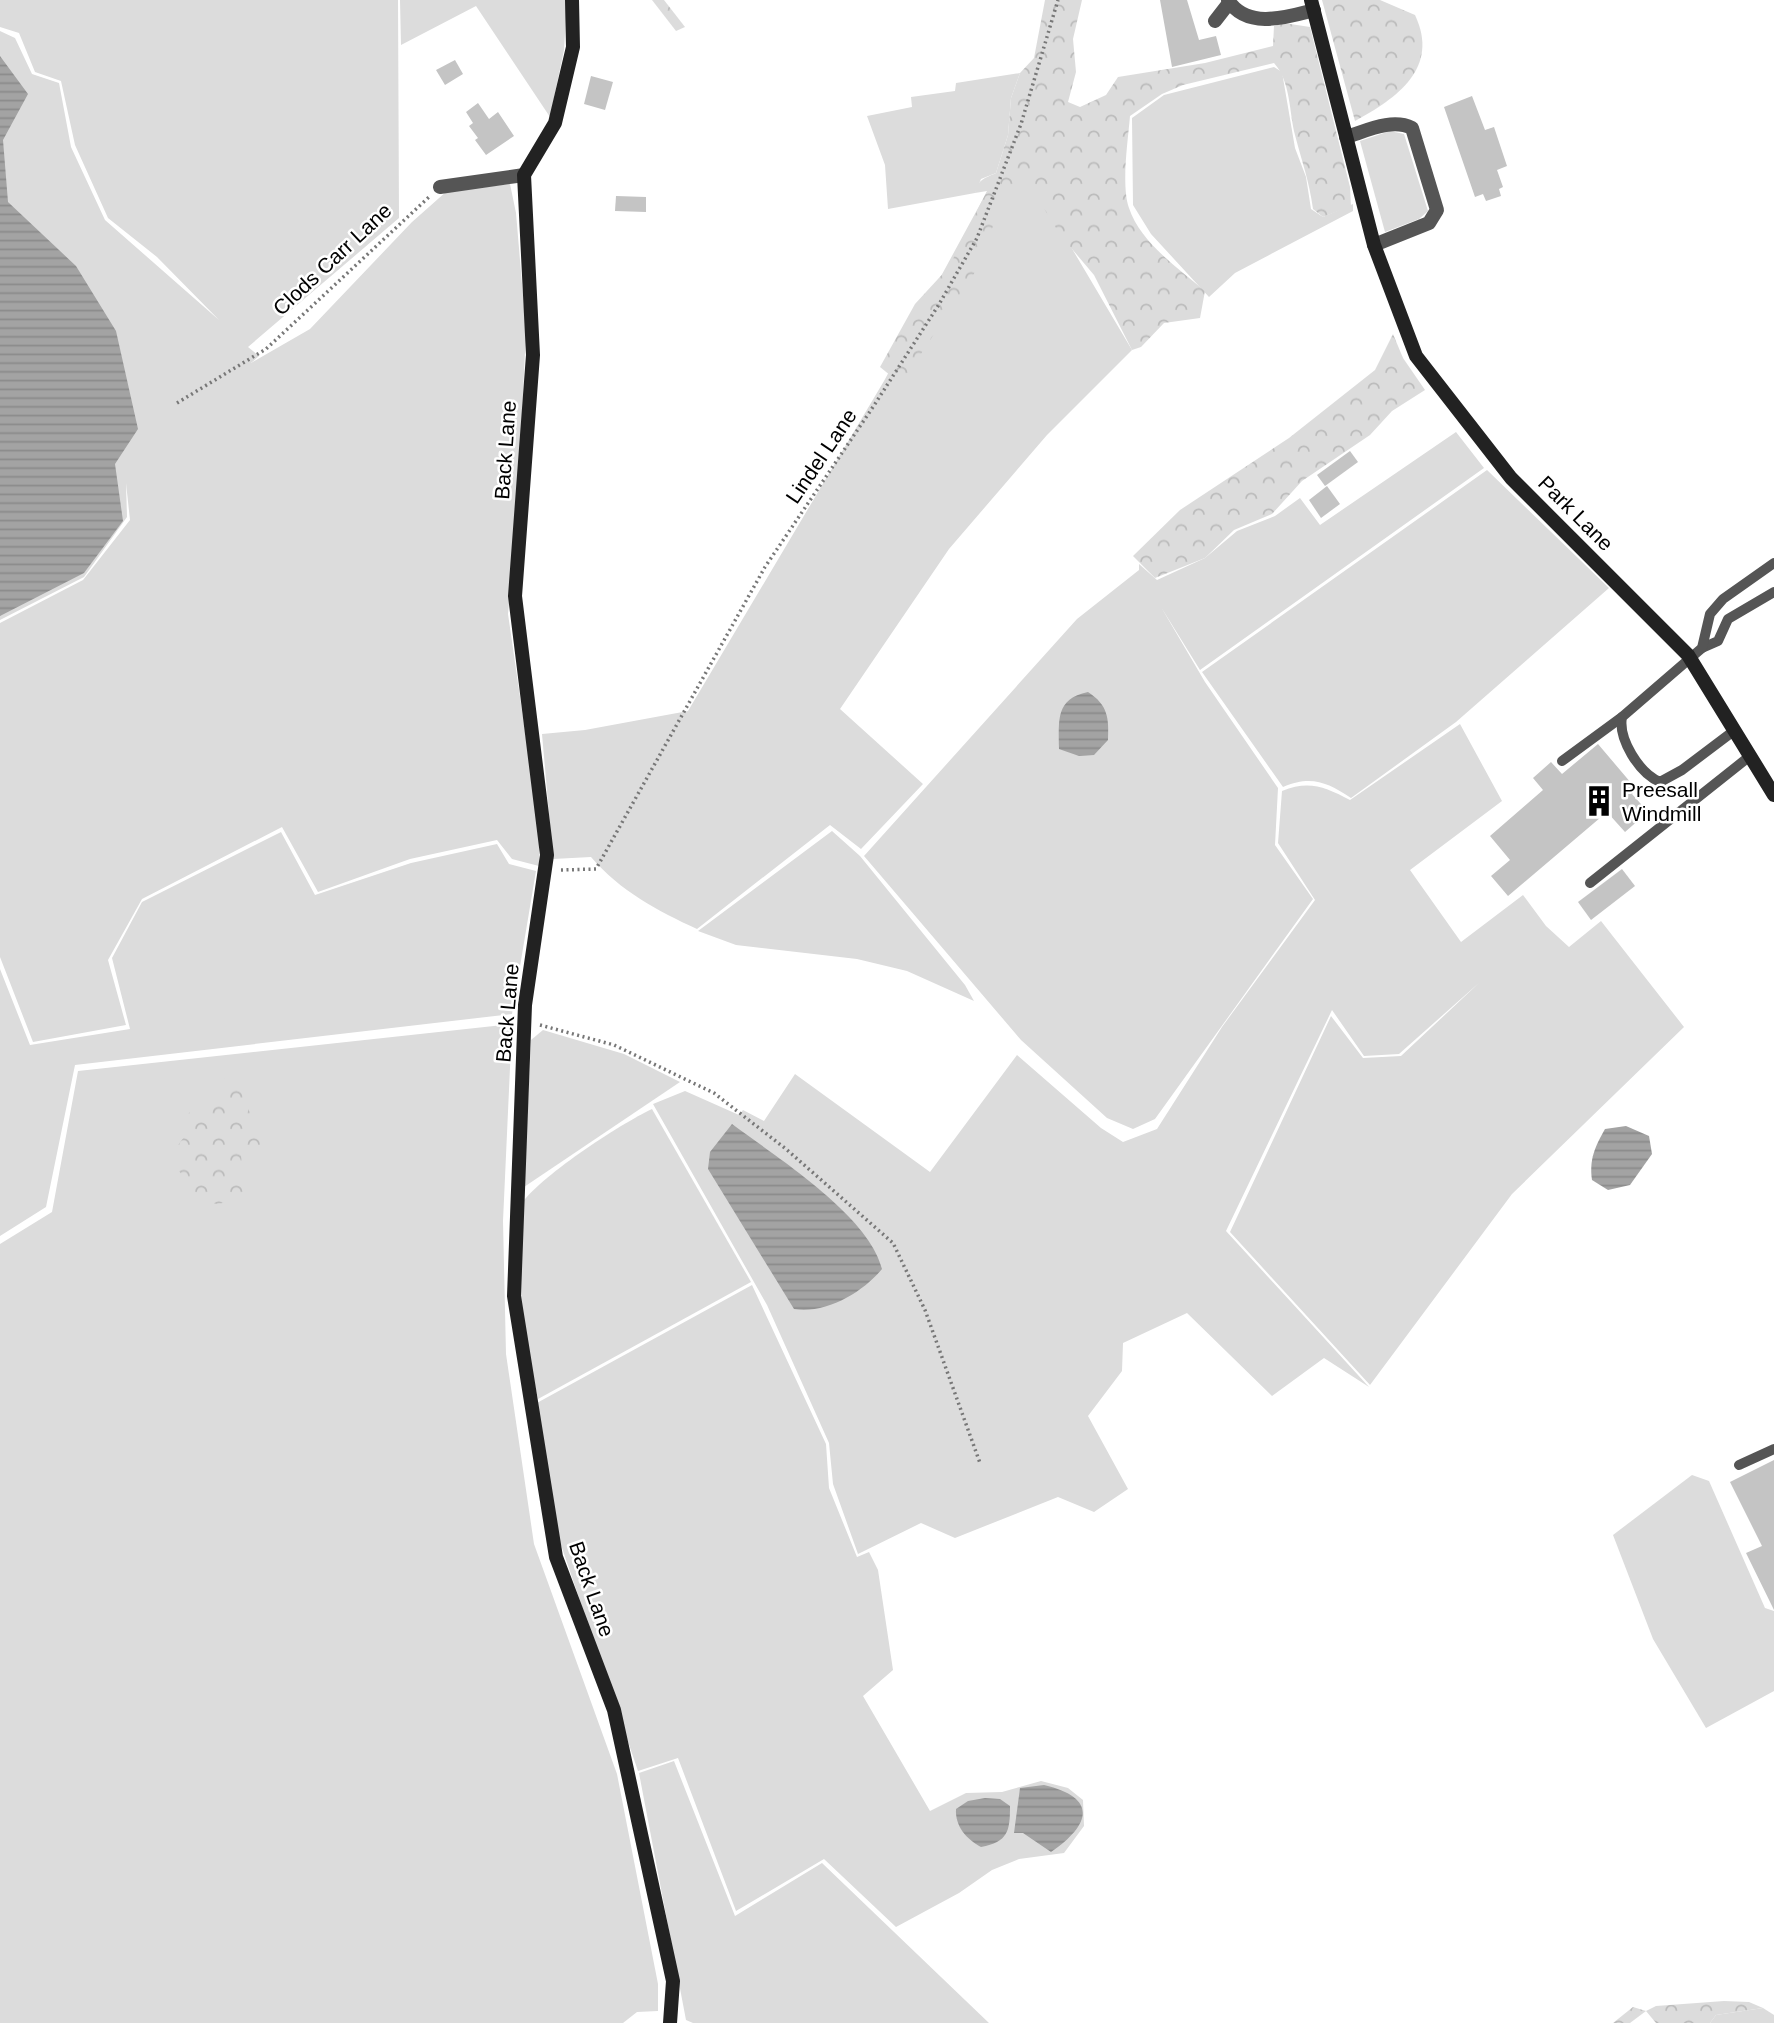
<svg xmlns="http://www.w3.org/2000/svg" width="1774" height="2023" font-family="Arial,sans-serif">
  <defs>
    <pattern id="forest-crowns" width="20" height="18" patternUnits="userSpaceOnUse" patternTransform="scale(1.75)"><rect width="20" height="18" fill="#dcdcdc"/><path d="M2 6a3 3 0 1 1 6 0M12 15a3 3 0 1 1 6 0" fill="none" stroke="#bbb"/></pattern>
    <pattern id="water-rules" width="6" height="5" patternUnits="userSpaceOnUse" patternTransform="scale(1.75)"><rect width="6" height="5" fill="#a3a3a3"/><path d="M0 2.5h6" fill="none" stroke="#8b8b8b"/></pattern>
  </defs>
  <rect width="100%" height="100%" fill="#fff"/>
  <g fill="#dcdcdc">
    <polygon points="0,0 398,0 399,218 248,347 259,356 251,363 310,329 412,222 447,191 510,184 516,213 526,331 517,519 508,614 539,828 539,866 512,859 497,840 410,859 318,892 282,827 142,899 108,960 126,1025 33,1042 0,957 0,623 83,580 130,520 126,483 127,517 84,577 0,620 0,31 15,38 32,74 59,83 71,147 105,220 219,320 157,257 108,218 75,145 61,81 35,72 19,33 0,27"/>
    <polygon points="400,0 567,0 564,50 550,117 476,6 401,45"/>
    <polygon points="1274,67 1282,72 1295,148 1306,177 1311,209 1323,217 1353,204 1353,211 1235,273 1209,297 1151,234 1133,205 1132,118 1164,95"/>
    <polygon points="1020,73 1011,98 1008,135 996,173 981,179 975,193 888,209 885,165 867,116 912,107 911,97 955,91 956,83"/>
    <polygon points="1390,131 1404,134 1428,211 1419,219 1385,232 1360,141"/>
    <path d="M1029,176L1132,350L1047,435L949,549L840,709L923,784L861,849L830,825L697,929C658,911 620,891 591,857L553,859L542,734L585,730L688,711L884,381L990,186Z"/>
    <polygon points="1456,432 1484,468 1200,670 1161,607 1205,682 1278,788 1275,845 1313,899 1155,1119 1133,1129 1107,1118 1021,1040 864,856 1077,619 1139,570 1139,564 1157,580 1205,558 1237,531 1275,516 1300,498 1320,525"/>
    <path d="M1487,470L1609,588L1456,722L1351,798C1327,782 1311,775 1283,787L1202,672Z"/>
    <path d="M1460,724L1502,801L1410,870L1461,942L1523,895L1546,926L1569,947L1601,921L1684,1027L1512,1194L1370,1385L1230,1232L1331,1016L1363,1058L1401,1056L1480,982L1399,1054L1364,1056L1332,1010L1226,1231L1369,1387L1324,1358L1272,1396L1187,1313L1123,1343L1122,1371L1088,1416L1128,1489L1094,1512L1058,1497L955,1538L921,1523L858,1554L833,1484L829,1443L767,1305L653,1104L685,1091L739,1115L743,1110L764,1121L795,1074L930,1172L1017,1055L1101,1128L1123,1142L1157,1129L1222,1027L1315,900L1278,843L1282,791C1309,780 1325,787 1350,800Z"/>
    <polygon points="832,831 860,856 965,985 974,1001 907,971 857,959 736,945 698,931"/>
    <polygon points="281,832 315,895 411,863 497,844 509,864 536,871 512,1014 75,1065 46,1207 0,1236 0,969 30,1045 130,1029 112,958 142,902"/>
    <polygon points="512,1024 503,1221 506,1354 534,1544 617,1774 658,1984 658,2011 637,2012 623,2023 0,2023 0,1244 52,1212 78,1071"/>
    <polygon points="543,1030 624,1054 680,1082 524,1187 531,1040"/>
    <path d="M652,1109L751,1282L538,1399L518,1310L519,1207C537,1178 620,1124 652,1109Z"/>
    <polygon points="752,1285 826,1444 829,1488 857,1557 869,1552 878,1570 893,1670 863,1696 930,1811 966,1793 1002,1792 1041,1781 1068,1788 1083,1800 1084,1826 1064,1853 1019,1859 992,1870 959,1893 896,1927 824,1859 736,1911 678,1758 638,1771 559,1539 535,1404"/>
    <polygon points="1692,1475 1709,1481 1765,1608 1774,1611 1774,1691 1706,1728 1653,1639 1613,1535"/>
    <polygon points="674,1761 735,1916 822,1863 989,2023 693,2023 686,2020 639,1773"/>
    <polygon points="1763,2008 1774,2015 1774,2023 1710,2023 1716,2015"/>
  </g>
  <g fill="url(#forest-crowns)">
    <polygon points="652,0 664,0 685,27 676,31"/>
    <path d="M1045,0H1082L1073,39L1076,72L1068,102L1080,107L1106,95L1118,77L1205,63L1273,46L1274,26L1284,23L1310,27L1350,187L1351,206L1323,217L1313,209C1309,180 1302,162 1295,135C1289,112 1291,82 1274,63L1183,85L1162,94L1130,116C1128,141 1121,185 1129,208C1140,242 1179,269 1205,291L1200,318L1164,323L1141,347L1132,350L1094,275L1061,236L1027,181L1006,191L977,269L907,375V389L880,367L915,304L949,267L987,191L975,193C977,180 985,178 996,173L1008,135L1011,98L1020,73L1034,58Z"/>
    <path d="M1322,0H1380L1415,15C1440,68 1397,98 1355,121Z"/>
    <polygon points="1393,334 1403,358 1425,390 1392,411 1370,435 1302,481 1272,514 1234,530 1205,558 1155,578 1133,556 1180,510 1289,438 1375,370"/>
    <polygon points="221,1071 240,1071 249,1111 268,1134 262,1153 241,1155 245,1199 217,1204 199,1200 175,1165 172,1154 186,1134 188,1114 206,1098 226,1097 226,1081"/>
    <polygon points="1724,2001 1749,2002 1763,2008 1716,2015 1710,2023 1656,2023 1646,2011 1630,2023 1613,2023 1633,2007 1646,2011 1656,2006"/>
  </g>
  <g fill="url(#water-rules)">
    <polygon points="0,56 28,94 3,140 8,202 76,266 116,331 138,429 115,464 123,521 84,573 0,616"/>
    <path d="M1088,692C1108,705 1109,718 1108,740L1094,755L1079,756L1059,749C1059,720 1055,699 1088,692Z"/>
    <path d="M732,1124C776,1157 869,1215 882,1269C862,1293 826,1314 794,1309L708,1169L710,1152Z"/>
    <path d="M1626,1126L1649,1136L1652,1154L1630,1185L1608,1190L1592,1180C1589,1159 1595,1147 1605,1129Z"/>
    <path d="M1044,1785C1099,1798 1090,1825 1051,1852L1023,1833H1014L1020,1788Z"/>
    <path d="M985,1798L1000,1799L1010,1806C1010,1831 1008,1842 981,1847C966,1839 955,1826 956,1809L968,1801Z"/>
  </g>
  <g fill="#c4c4c4">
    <polygon points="1160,0 1187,0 1199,40 1216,36 1221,55 1172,67"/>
    <polygon points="455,60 463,74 445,85 436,70"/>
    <polygon points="591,76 613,82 605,110 584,104"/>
    <polygon points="1472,96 1485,130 1494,127 1507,166 1497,170 1503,187 1499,189 1501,196 1486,201 1483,194 1475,197 1444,107"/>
    <polygon points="478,103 489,119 498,112 514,136 486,155 475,140 478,138 469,126 473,123 466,112"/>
    <polygon points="616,196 646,197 646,212 615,211"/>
    <polygon points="1350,451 1358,462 1325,486 1317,475"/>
    <polygon points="1327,486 1340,504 1321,518 1309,500"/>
    <polygon points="1598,744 1637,790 1632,794 1648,812 1625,832 1607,812 1508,896 1491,876 1510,860 1490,836 1543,790 1533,778 1551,762 1562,774"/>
    <polygon points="1622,869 1635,886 1591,920 1578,902"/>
    <polygon points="1774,1460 1774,1610 1746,1553 1762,1546 1730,1482"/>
  </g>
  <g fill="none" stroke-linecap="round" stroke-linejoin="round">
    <g stroke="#777" stroke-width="3.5" stroke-dasharray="2 3.5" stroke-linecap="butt">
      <polyline points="177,403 266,349 429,197"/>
      <polyline points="561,870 596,869 765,567 873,407 938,306 977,238 1021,124 1058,0"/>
      <polyline points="540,1025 614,1045 714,1093 786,1149 893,1243 925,1310 980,1463"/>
    </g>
    <g stroke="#555" stroke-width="10">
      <polyline points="1702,648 1718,641 1728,619 1774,592"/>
      <path d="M1735,730L1682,770L1660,782C1639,773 1618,739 1622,717L1702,648L1710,614L1723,599L1774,563"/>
      <polyline points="1562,761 1622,717"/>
      <polyline points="1590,883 1750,756"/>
      <polyline points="1739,1465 1774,1449"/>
    </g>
    <g stroke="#555" stroke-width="14">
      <path d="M1228,0C1247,30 1287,17 1314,10"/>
      <polyline points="1215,21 1229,3"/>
      <path d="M1346,137C1366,131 1392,118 1412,128L1437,210L1429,223L1374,245"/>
      <polyline points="440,187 524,175"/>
    </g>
    <g stroke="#222" stroke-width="14">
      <polyline points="572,0 573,47 555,123 524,175 533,355 515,596 547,855 525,1005 514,1296 556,1557 614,1710 673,1981 670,2023"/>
      <polyline points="1311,0 1374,245 1416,356 1511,478 1688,655 1774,795"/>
    </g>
  </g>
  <defs>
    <symbol id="building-bare" viewBox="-9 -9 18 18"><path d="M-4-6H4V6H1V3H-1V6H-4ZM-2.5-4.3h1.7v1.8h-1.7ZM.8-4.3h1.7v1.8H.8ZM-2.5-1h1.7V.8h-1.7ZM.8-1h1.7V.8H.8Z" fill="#000" stroke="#fff" stroke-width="2.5" paint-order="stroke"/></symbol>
  </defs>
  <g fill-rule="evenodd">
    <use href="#building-bare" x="1577" y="779" width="44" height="44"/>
  </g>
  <g text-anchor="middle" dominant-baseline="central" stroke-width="5" stroke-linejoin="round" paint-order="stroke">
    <g font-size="21" fill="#000" stroke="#fff">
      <text transform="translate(332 259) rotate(-43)">Clods Carr Lane</text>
      <text transform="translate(505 450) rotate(-86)">Back Lane</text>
      <text transform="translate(821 456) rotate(-56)">Lindel Lane</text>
      <text transform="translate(1576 513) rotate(45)">Park Lane</text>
      <text transform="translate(507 1013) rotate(-85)">Back Lane</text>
      <text transform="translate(592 1589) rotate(71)">Back Lane</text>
    </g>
    <g font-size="21" fill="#000" stroke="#fff" text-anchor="start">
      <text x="1622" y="789">Preesall<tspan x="1622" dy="24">Windmill</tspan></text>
    </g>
  </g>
</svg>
